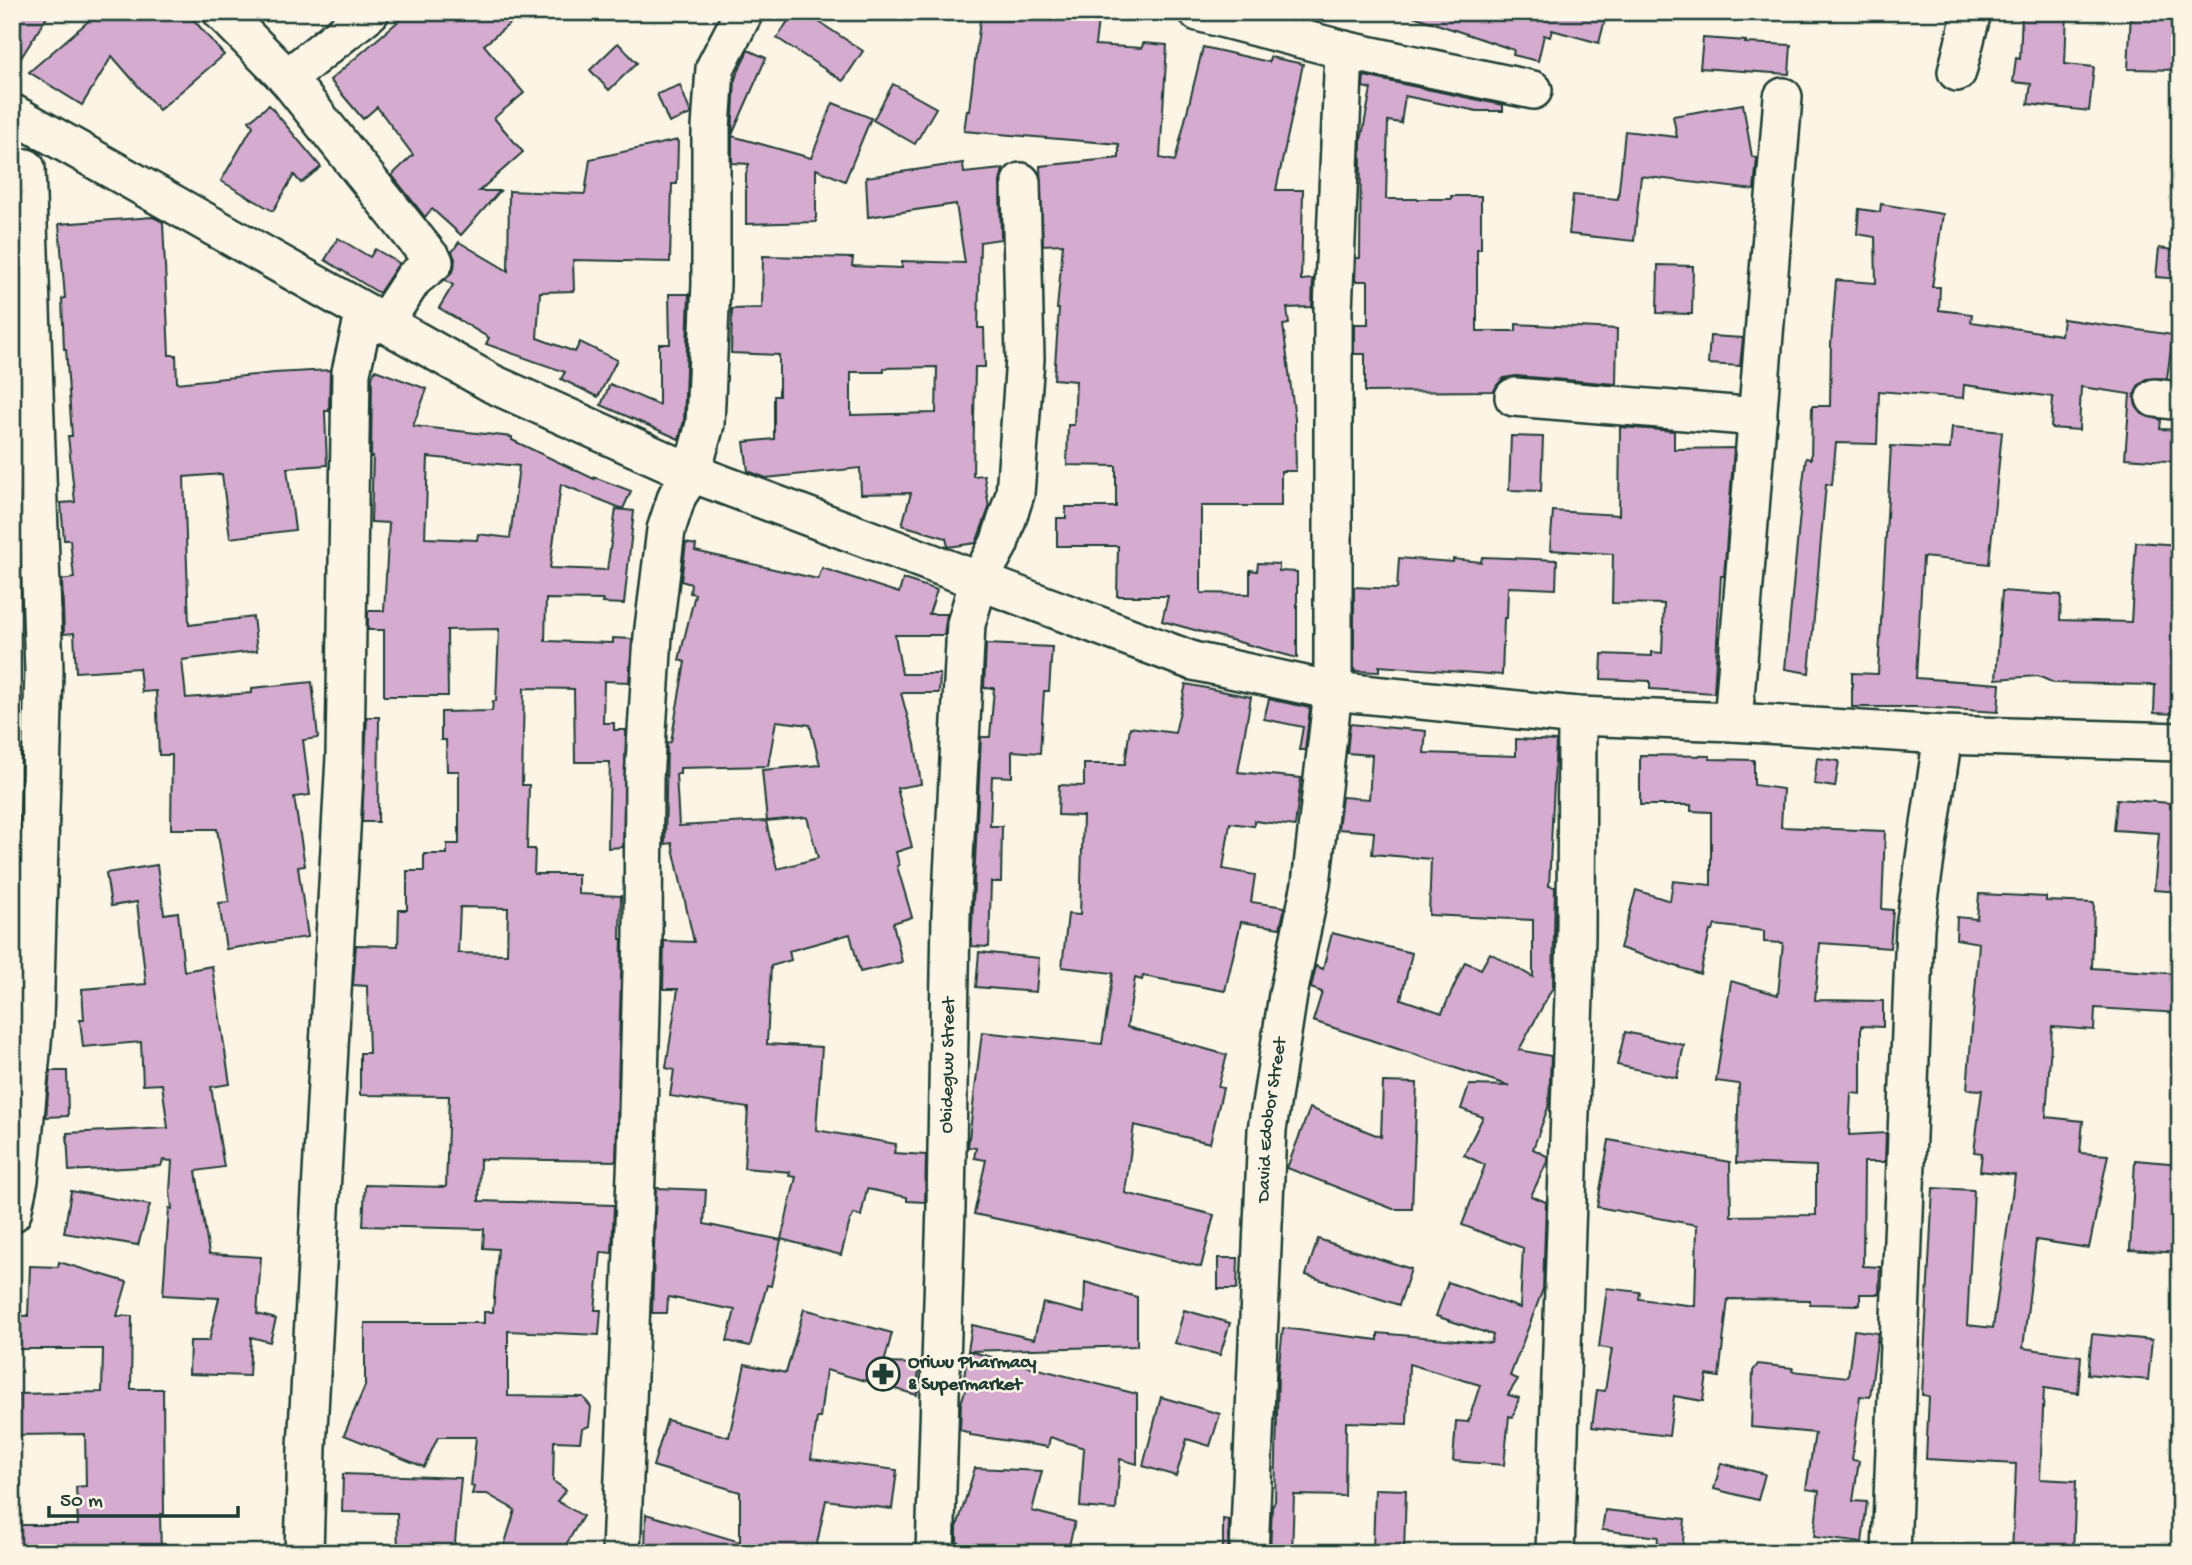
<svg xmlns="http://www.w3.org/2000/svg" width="2192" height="1565" font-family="'Gochi Hand',sans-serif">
  <rect width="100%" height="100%" fill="#fcf5e5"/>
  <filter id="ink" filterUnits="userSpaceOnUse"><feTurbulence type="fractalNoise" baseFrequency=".0143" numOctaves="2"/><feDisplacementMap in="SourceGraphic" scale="14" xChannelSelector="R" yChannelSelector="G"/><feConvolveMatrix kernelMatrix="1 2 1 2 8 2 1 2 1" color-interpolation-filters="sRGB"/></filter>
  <g filter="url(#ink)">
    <g fill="#d6abd0" stroke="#1f3d34" stroke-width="2" fill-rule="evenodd">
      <polygon points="12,12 50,12 12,72"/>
      <polygon points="99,12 187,12 224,55 159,110 112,56 82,105 29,72"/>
      <polygon points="409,12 524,12 484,45 524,93 494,118 523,152 479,191 500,191 461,235 432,209 425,217 392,175 413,155 377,107 363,119 330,80"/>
      <polygon points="794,12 804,12 863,51 843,81 777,38"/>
      <polygon points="981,12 1001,12 1000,16 1041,20 1042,12 1099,12 1095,45 1142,48 1143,43 1167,45 1160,158 1175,161 1203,47 1269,62 1270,57 1303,64 1276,190 1303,190 1301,280 1313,279 1312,307 1287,308 1289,324 1283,325 1295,419 1296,471 1281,471 1281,506 1201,506 1201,593 1250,594 1250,570 1257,571 1258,563 1279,564 1279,571 1297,572 1297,658 1162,621 1168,596 1117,596 1118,546 1057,546 1057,518 1066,518 1066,507 1116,507 1116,466 1067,465 1068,425 1074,425 1076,381 1054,379 1059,309 1057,309 1063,244 1043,245 1040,166 1119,158 1119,144 964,131 967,110 969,111"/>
      <polygon points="1413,12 1607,12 1599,43 1552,30 1550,37 1544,35 1538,61 1513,55 1514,50 1413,16"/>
      <polygon points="2022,12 2067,12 2065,64 2094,67 2089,111 2028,104 2031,84 2013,82 2016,58 2020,59"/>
      <polygon points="2131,12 2180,12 2180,70 2128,69"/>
      <polygon points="1703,38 1746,41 1745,43 1791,45 1789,74 1700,68"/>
      <polygon points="618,43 637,63 609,90 590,70"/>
      <polygon points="748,50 766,58 732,135 735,79"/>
      <polygon points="1364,76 1503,105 1503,111 1477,111 1405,96 1401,123 1388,121 1386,199 1451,199 1451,196 1481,196 1481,249 1477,249 1477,331 1516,331 1516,324 1617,329 1616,384 1516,376 1504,378 1497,385 1494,391 1365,392 1365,354 1354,354 1354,324 1368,324 1368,281 1355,281 1356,258 1360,258 1361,141 1371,89 1363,87"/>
      <polygon points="893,84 936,108 915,144 873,120"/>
      <polygon points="680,85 691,114 669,123 657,94"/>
      <polygon points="833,103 871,118 845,181 816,169 816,222 746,224 746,174 749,164 732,163 732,136 811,158"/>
      <polygon points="1743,104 1752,157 1757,158 1754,190 1641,176 1634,241 1569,234 1573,195 1618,199 1625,131 1677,137 1673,116"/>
      <polygon points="269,105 321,167 301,183 294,175 273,211 221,181 253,126 249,121"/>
      <polygon points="678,140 677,184 672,184 670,262 573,260 574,291 540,292 537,338 575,352 580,342 617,360 598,397 561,379 565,372 486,344 489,338 439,308 453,285 445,280 454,269 455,259 452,252 459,242 508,271 509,191 585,194 590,159"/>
      <path d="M963,163L964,173L1003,169L1000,182L1001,239L980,242L978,328H984L985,367H975L973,476L984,475L989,508L976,543L948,547L946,538L902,525L911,493L861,494L860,468L766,478L748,471L744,442L774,439V396H779V355L731,353L732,309L762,308L763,256L853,258L852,266L902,268V261L965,263L956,204L868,217L866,177ZM937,367L936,413L851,415V372H884V368Z"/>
      <polygon points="1881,204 1943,214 1932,287 1940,287 1939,310 1972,314 1971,322 2061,335 2063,319 2173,335 2167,378 2146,379 2138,386 2134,396 2136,406 2142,414 2161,420 2160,429 2180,430 2180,462 2125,458 2130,394 2081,387 2079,430 2051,428 2053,397 1964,385 1963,398 1879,391 1877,444 1836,443 1832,485 1826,484 1809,673 1785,669 1803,482 1806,458 1811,459 1812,406 1830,406 1831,344 1836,280 1876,283 1875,237 1857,234 1859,209 1880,212"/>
      <polygon points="153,217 163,222 169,355 176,355 177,383 274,373 330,370 329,411 325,411 327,465 287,468 295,530 230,538 222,474 184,477 189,625 253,617 257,651 182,660 186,698 252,693 252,688 312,682 318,738 303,740 310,795 294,797 305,866 298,867 308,937 226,949 219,903 229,902 217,829 171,829 172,755 159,755 156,691 142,692 139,668 76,672 74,633 64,634 62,580 74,578 70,540 64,540 61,503 75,502 68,436 72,436 66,349 64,349 62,299 65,298 59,224"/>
      <polygon points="338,238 370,257 375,249 399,263 379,293 325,260"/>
      <polygon points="2159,248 2180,251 2180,279 2156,277"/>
      <polygon points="1658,265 1693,266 1692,314 1657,313"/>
      <polygon points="669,294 689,294 684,421 679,439 601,405 610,384 659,405 659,344 670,344"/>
      <polygon points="1710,336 1743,338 1740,366 1708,364"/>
      <path d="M375,370L427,389L413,426L512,437V440L594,479V477L631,491L623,509L561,484L550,568L607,570L616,509L634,511L624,604L602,603L603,600L546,599L545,641L613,643V638L632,639L629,682L604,681L603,723H614V730H626L623,847L608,848L610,762H575L574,689L524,688L522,785H529L527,849H535L534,874H578V894L621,896L620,939H622L616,1161L480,1159L479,1201L614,1205L612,1253L601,1252L595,1310H601L599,1335L508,1331V1396L583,1397L591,1407L589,1426L582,1429L580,1442L554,1441L553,1481L566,1490L557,1501L583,1516L564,1548L544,1547V1553H502L515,1510L487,1494H472L474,1487L471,1486L476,1437H438L424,1467L344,1435L365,1386V1323H484V1312H493L498,1249L483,1248L484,1229L363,1226L365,1185L446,1187L449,1096L360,1095V1053H369L367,986L353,985L356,945L398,946L399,910H407V871H424V854H447V844H459V771H447L446,740H441V712L492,711L493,701H496L499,629L447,630L448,696H384V630H368V611H384L389,523L371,522L373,457H371L372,378ZM428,457L519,466L510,538L478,534L477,540L425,538ZM460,907L508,908L507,954L458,953Z"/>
      <polygon points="1620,427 1674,431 1674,449 1734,448 1724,576 1721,576 1714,693 1650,689 1650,681 1601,679 1602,654 1652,656 1652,652 1662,653 1664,604 1612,603 1613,554 1550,550 1553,511 1619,515"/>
      <polygon points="1952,427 2002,432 1989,564 1923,557 1916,678 2000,684 1998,712 1916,707 1852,707 1852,673 1878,674 1891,446 1950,449"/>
      <polygon points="1511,436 1543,437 1541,491 1509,490"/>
      <polygon points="2136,542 2180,545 2180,714 2154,713 2155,685 2054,683 2038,676 1996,679 2002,591 2061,595 2060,620 2131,622"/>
      <path d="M686,543L696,545L695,551L818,579L822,568L899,593L903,579L937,590L929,614H947L944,635H895L902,674H940L939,693H901L915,744L921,784L897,788L912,847L896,852L899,865L897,866L912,917L893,923L902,962L860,972L850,934L789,951L791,960L771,966L767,1044L822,1047L816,1130L896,1144L894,1153L926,1155L925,1202L907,1201V1197L867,1189L861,1216L854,1214L850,1221L841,1255L781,1239L796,1177L789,1176L790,1172L744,1168L748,1108L670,1096L674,1070L666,1068L678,989H663L664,941L694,942L672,843L665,844L667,743L671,742L685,662L679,660L695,594L690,593L691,584L681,581ZM776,721L810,725L820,765L762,770L767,821L807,817L818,858L777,869L766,821L679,826L676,774H680V768L768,766Z"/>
      <polygon points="1482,557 1557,560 1556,589 1508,587 1507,618 1504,618 1502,675 1379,666 1379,672 1354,671 1354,587 1397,589 1399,558 1453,562 1453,559 1481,562"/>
      <polygon points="986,644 1052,647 1049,691 1044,691 1040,753 1012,751 1012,777 992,776 990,826 1002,826 1001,882 991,882 989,947 971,946 981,737 990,737 994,688 984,688"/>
      <polygon points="1186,684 1251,697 1238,772 1301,778 1295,826 1254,821 1254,826 1230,823 1223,869 1255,875 1251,902 1285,907 1280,928 1241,922 1225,991 1143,976 1142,980 1135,978 1127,1027 1227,1055 1218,1087 1223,1088 1210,1143 1134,1125 1125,1193 1214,1215 1201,1267 1086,1238 974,1214 986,1160 974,1158 976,1148 968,1147 982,1032 1102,1044 1113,973 1062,967 1068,914 1080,915 1083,816 1058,815 1059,785 1084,786 1084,764 1125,764 1130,727 1175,733"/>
      <polygon points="1269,699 1310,708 1305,750 1299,750 1303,727 1264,719"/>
      <polygon points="367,717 379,717 378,822 362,822"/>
      <polygon points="1350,724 1426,731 1424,753 1516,756 1516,739 1556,741 1549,886 1555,887 1553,987 1519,1050 1551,1056 1549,1105 1533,1149 1547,1156 1547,1162 1531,1196 1546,1202 1543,1289 1510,1376 1518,1379 1508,1395 1519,1398 1513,1417 1509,1416 1504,1465 1453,1461 1456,1421 1468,1422 1480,1385 1409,1364 1407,1424 1346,1422 1345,1496 1294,1495 1292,1553 1270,1553 1272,1506 1275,1501 1278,1372 1283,1328 1378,1340 1378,1333 1491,1343 1493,1335 1436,1316 1448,1282 1520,1308 1523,1248 1462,1225 1485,1165 1464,1155 1483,1117 1461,1109 1469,1085 1510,1086 1313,1021 1322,992 1311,988 1316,966 1323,969 1332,933 1412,953 1401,999 1442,1013 1465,962 1481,969 1490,953 1533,977 1533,920 1429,915 1431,859 1372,854 1374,832 1338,829 1342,797 1369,799 1372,755 1347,753"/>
      <polygon points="1640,755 1710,756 1710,759 1754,760 1754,785 1783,789 1781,827 1885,831 1882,909 1893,910 1890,948 1820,943 1815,1000 1883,1001 1883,1027 1861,1026 1861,1094 1851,1093 1849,1135 1886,1133 1885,1162 1864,1162 1863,1266 1880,1267 1879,1294 1860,1294 1860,1305 1810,1304 1810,1300 1728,1299 1719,1377 1707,1375 1703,1401 1674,1396 1669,1436 1592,1427 1597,1390 1605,1391 1612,1349 1599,1347 1607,1288 1640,1292 1639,1299 1695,1306 1697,1225 1597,1207 1609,1140 1730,1162 1731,1216 1816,1215 1816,1166 1736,1163 1739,1084 1716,1081 1731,981 1778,995 1783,943 1764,942 1764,931 1715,925 1713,931 1710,931 1700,974 1620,948 1636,890 1670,901 1673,881 1711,885 1711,812 1691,811 1691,805 1640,805"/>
      <polygon points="1817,758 1839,761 1835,787 1814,784"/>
      <polygon points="2117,799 2170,803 2170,808 2180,809 2180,892 2154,890 2159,833 2114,830"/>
      <polygon points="157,865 164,914 178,912 184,971 212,966 230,1084 211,1087 224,1167 196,1171 209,1254 261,1257 257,1314 276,1319 270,1342 251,1337 249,1376 189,1374 190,1341 209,1341 219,1298 163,1295 169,1208 172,1209 170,1191 172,1161 163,1160 161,1166 69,1171 67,1133 168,1128 162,1084 143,1085 141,1042 83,1047 80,1020 84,1020 82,989 146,984 137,902 111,906 106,873"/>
      <polygon points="1979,894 2046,897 2046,901 2094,903 2092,968 2180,974 2180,1013 2095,1008 2094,1030 2052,1027 2046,1117 2083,1121 2080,1153 2108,1155 2089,1248 2036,1240 2023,1348 2081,1356 2078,1393 2044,1388 2040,1479 2076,1481 2073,1553 2012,1553 2016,1464 1926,1459 1929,1396 1922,1395 1933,1188 1974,1190 1967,1325 1993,1328 2015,1175 1980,1171 1982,1153 1974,1152 1982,1090 1967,1089 1979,943 1956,939 1957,917 1977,919"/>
      <polygon points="979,952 1039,958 1036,992 976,987"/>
      <polygon points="1625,1032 1684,1045 1677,1078 1617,1065"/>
      <polygon points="50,1071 67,1071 68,1116 46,1117"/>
      <polygon points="1383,1082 1417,1083 1412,1209 1393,1209 1287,1168 1310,1108 1381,1137"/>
      <polygon points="2135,1160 2180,1164 2180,1253 2130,1250"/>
      <polygon points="656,1188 706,1190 704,1224 781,1240 771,1286 767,1285 750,1346 727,1341 735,1310 668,1297 667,1313 652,1313"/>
      <polygon points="71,1191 150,1205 138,1245 64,1233"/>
      <polygon points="1318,1239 1411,1269 1399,1305 1306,1275"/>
      <polygon points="1218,1258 1238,1258 1237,1289 1218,1289"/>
      <polygon points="59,1262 127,1282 117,1316 132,1316 131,1389 163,1389 164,1514 160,1514 161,1553 12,1553 12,1525 78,1525 76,1487 86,1486 85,1434 18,1435 18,1394 102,1392 103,1349 12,1349 12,1315 28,1316 30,1266 58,1267"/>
      <polygon points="1085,1282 1137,1297 1137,1346 968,1351 972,1325 1034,1339 1043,1303 1084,1313"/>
      <polygon points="804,1309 892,1333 884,1363 919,1364 917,1395 826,1370 820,1418 817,1418 811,1459 897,1470 892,1509 826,1500 815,1553 645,1553 646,1514 740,1542 740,1492 653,1466 667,1420 729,1437 745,1364 786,1373"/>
      <polygon points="1184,1310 1230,1323 1220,1355 1175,1343"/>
      <polygon points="1854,1330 1878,1333 1870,1397 1860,1396 1852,1460 1859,1461 1853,1501 1867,1502 1862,1543 1814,1537 1819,1491 1806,1489 1815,1433 1751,1427 1753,1371 1758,1364 1793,1368 1792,1371 1848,1377"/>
      <polygon points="2092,1334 2152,1340 2148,1380 2088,1374"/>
      <polygon points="968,1351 1137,1394 1137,1464 1120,1459 1116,1510 1080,1507 1084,1448 1050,1437 1048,1447 970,1435 970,1433 960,1430 961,1403 967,1385 963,1384"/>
      <polygon points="1161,1397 1220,1414 1210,1446 1187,1439 1176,1476 1143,1466"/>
      <polygon points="1721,1463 1765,1474 1758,1500 1714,1489"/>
      <polygon points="975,1468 1042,1471 1032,1511 1075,1522 1067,1553 966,1553 968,1547 957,1542 957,1527"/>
      <polygon points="343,1474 461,1478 454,1553 398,1553 397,1513 342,1512"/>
      <polygon points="1375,1489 1406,1490 1404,1551 1373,1550"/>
      <polygon points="1605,1510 1685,1519 1682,1553 1657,1553 1658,1537 1602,1530"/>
      <polygon points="1223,1519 1229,1520 1228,1550 1223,1550"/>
    </g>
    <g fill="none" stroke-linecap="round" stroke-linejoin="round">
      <defs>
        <g id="minor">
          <polyline points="222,12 287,78"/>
          <polyline points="1198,12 1344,50 1533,90"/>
          <polyline points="1957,72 1972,12"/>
          <polyline points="12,113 493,384 692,473 1193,661 1333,691 1577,716 1733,722 1943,735 2180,742"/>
          <polyline points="1514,397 1758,417"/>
          <polyline points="2155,398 2180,401"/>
          <polyline points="1733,722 1783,97"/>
          <polyline points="12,1213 19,1180 34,1021 44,671 26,168"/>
          <polyline points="304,1553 307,1447 345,757 351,372 361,328 385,322 413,279 434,262 287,78 370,12"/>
          <polyline points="621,1553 637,1150 643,936 644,779 653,636 666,530 677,496 692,473 705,424 711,283 711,128 715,68 744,12"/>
          <path id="s1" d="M935,1553L946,1206L951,915L966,624L979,580L999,544L1015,494L1025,359L1021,182"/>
          <path id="s2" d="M1249,1553L1267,1130L1288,995L1311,884L1333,691V311L1344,50"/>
          <polyline points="1555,1553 1576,936 1577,716"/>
          <polyline points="1891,1553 1915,927 1943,735"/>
        </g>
      </defs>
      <use href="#minor" stroke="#1f3d34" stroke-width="42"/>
      <use href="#minor" stroke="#fcf5e5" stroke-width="37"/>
    </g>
  </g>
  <defs>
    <symbol id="pharmacy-ring" viewBox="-11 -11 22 22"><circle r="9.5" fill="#fcf5e5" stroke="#1f3d34" stroke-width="1.5"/><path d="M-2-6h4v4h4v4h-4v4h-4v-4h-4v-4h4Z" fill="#1f3d34"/></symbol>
  </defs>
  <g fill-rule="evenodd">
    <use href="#pharmacy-ring" x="864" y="1355" width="38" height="38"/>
  </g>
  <g text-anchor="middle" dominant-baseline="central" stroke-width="5" stroke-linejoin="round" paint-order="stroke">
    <g font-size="19" fill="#1f3d34" stroke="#fcf5e5">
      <text stroke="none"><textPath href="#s1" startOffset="488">Obidegwu Street</textPath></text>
      <text stroke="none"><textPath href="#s2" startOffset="434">David Edobor Street</textPath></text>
    </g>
    <g font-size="19" font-weight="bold" fill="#1f3d34" stroke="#fcf5e5" text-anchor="start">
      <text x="908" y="1363">Oriwu Pharmacy<tspan x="908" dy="22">&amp; Supermarket</tspan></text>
    </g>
  </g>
  <rect width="2192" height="1565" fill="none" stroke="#fcf5e5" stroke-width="42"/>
  <rect x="21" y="21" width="2150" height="1523" fill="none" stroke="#1f3d34" stroke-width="2.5" filter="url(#ink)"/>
  <path d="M49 1506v10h189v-10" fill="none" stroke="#1f3d34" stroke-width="3.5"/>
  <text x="60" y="1506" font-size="21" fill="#1f3d34" stroke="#fcf5e5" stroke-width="5" paint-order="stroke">50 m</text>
</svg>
